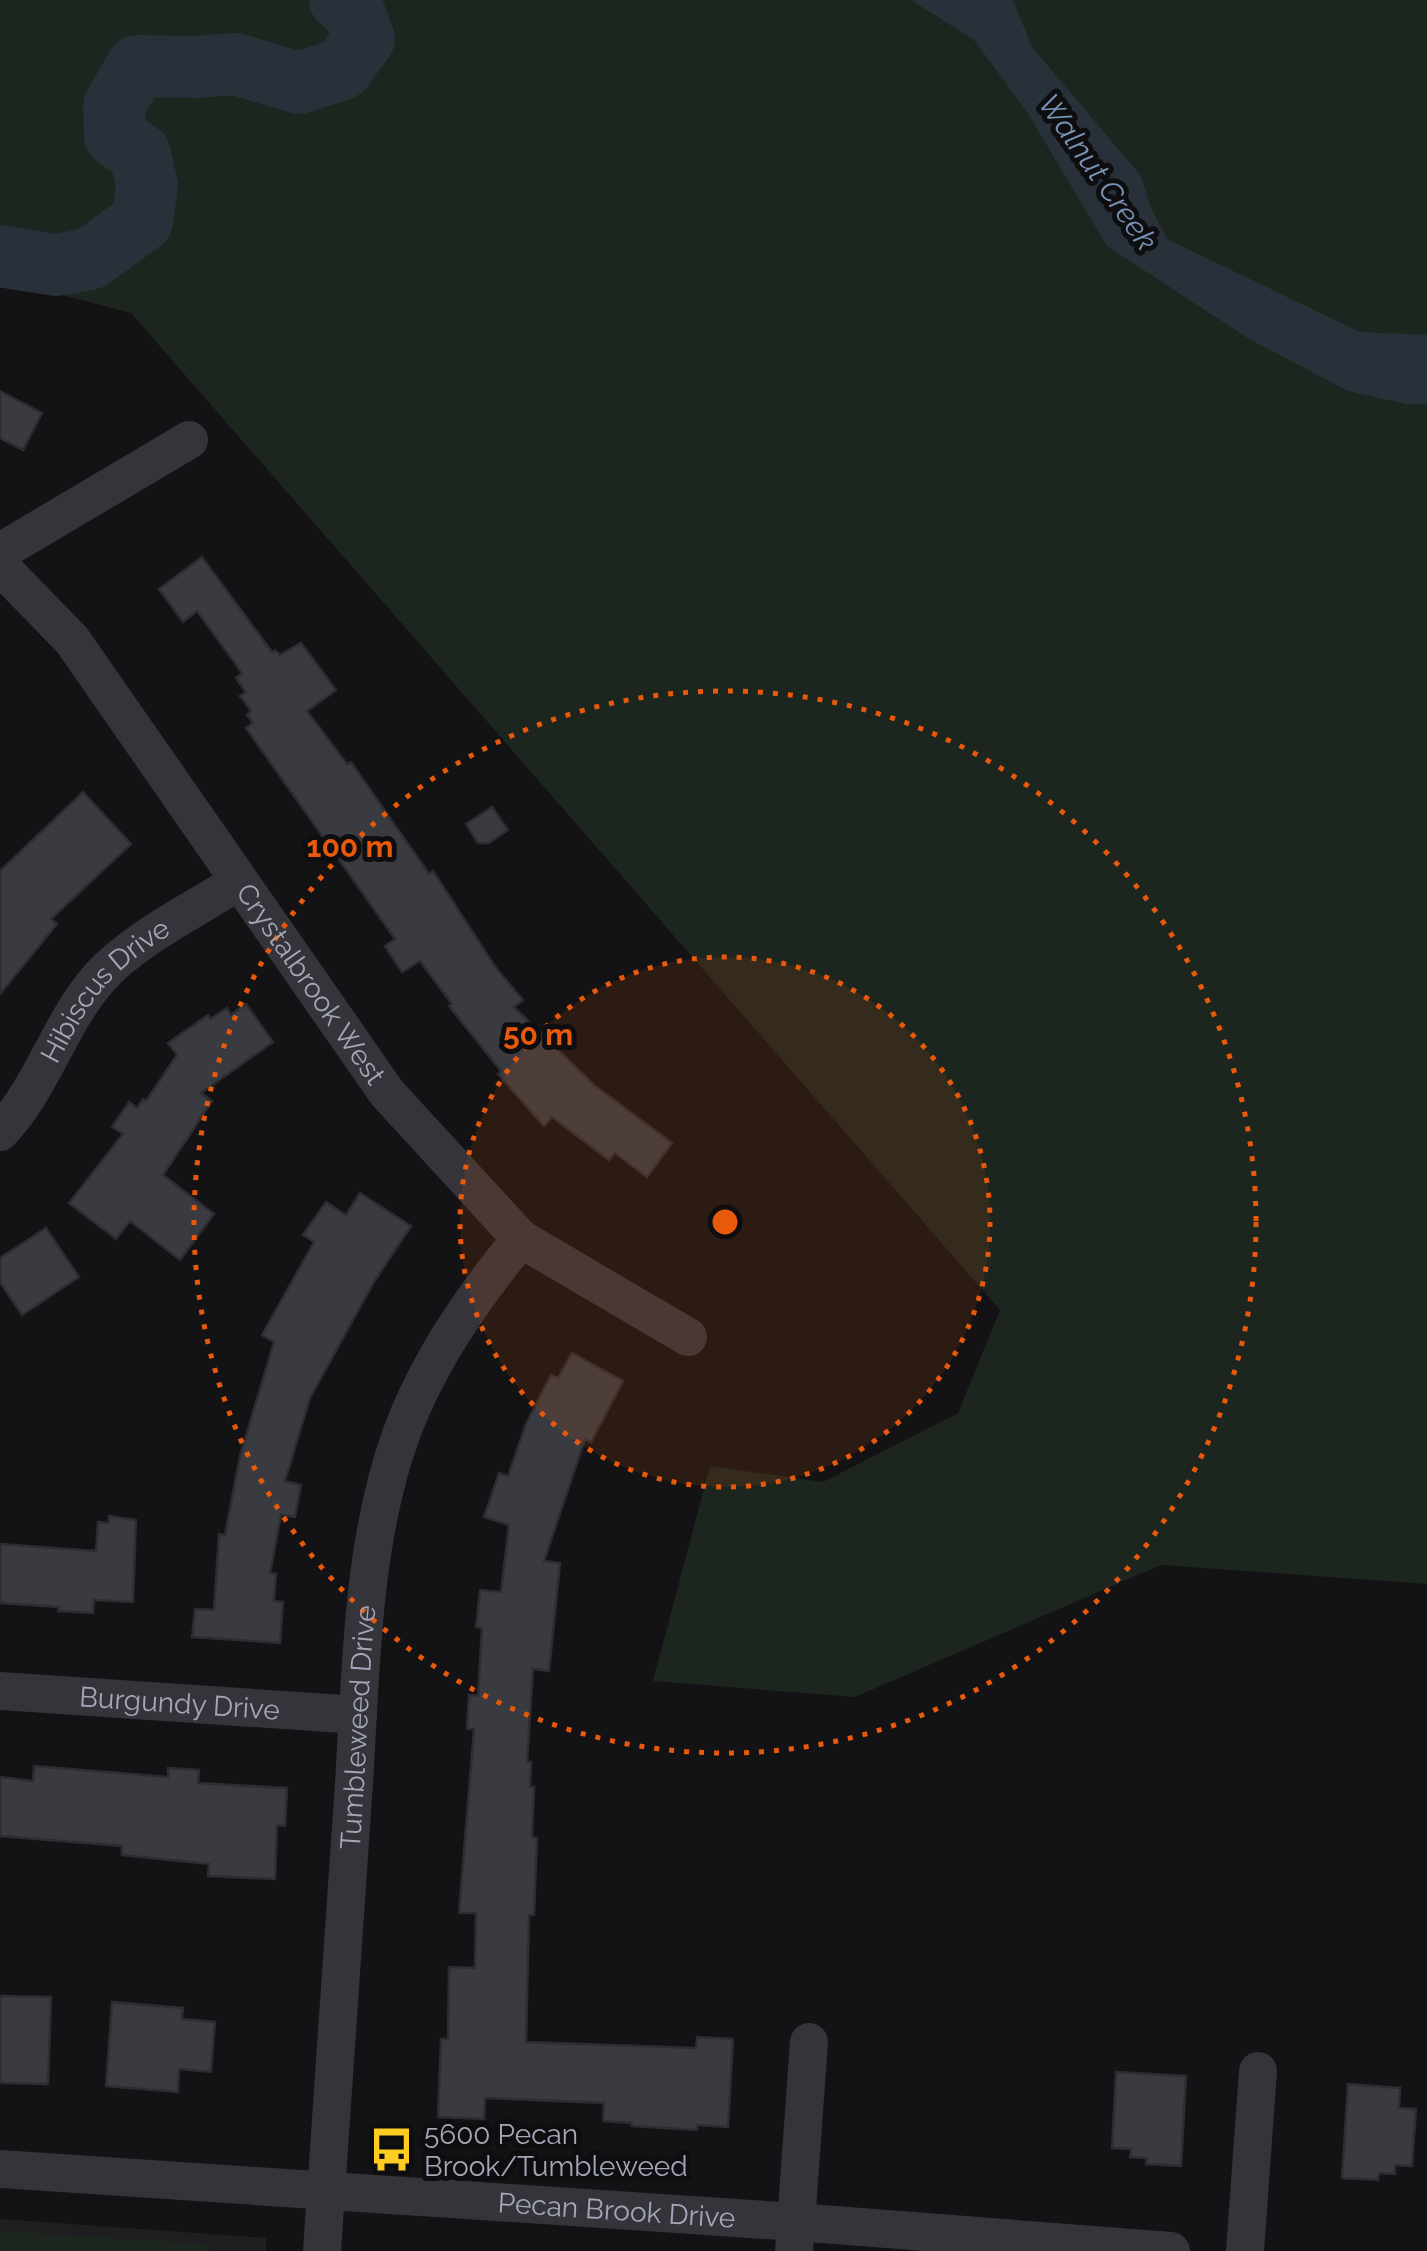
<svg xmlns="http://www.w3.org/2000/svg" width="1427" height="2251" font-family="Raleway,sans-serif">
  <rect width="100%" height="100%" fill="#131315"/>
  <polygon fill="#1f1f22" points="0,2219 266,2238 266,2251 0,2251"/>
  <g fill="#1d251f">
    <polygon points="0,0 1427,0 1427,1584 1161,1565 855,1697 653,1681 710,1466 823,1482 958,1413 1000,1310 131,313 0,279"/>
    <polygon points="0,2231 210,2244 209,2251 0,2251"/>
  </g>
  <polygon fill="#28303a" points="911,0 1013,0 1032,47 1141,176 1150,206 1167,239 1360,332 1427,335 1427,404 1406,404 1348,391 1249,339 1107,246 1027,112 974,40"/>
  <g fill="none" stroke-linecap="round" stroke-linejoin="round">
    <polyline stroke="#28303a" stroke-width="62" points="0,256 56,265 90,259 142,221 147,186 140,154 115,136 114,106 137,66 196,67 236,64 299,83 342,69 364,39 354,12 340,0"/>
  </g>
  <g fill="#3a3b40" stroke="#2d2d31" stroke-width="2.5">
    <polygon points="0,391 42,413 23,450 0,438"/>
    <polygon points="202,557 272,652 275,650 280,655 301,643 336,690 307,711 347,764 351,762 429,874 433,871 496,968 523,1000 514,1007 595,1086 672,1143 647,1177 615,1153 609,1160 552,1117 544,1126 498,1074 501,1071 449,1006 452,1004 420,961 402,972 385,946 395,939 246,728 253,723 247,715 251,711 240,696 246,692 236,678 242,673 197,611 183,622 159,589"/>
    <polygon points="83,792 131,844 51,919 57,924 0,994 0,871"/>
    <polygon points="492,807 508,830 489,843 478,843 466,824"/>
    <polygon points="246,1004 273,1042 201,1093 212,1101 163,1175 214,1214 180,1260 130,1221 116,1239 69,1203 123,1134 112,1127 129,1102 137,1108 143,1099 146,1101 177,1055 168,1043 208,1015 210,1019 227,1008 231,1015"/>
    <polygon points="360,1193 411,1226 374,1282 310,1398 285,1481 301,1485 295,1517 281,1515 270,1573 276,1574 274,1601 283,1602 280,1643 192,1637 195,1609 214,1610 219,1534 225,1535 240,1456 274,1342 262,1335 314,1242 303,1235 326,1202 346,1215"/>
    <polygon points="46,1228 79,1277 22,1315 0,1282 0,1258"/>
    <polygon points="572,1353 623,1381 591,1442 585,1439 544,1561 560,1563 549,1671 533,1669 527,1762 531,1762 530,1787 534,1787 532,1837 537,1838 534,1915 529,1915 526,2042 696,2048 697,2037 733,2039 728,2127 697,2125 697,2130 632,2126 632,2123 603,2121 604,2103 485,2098 484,2119 438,2117 441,2039 448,2039 449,1967 475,1968 476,1913 459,1913 474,1729 467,1729 469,1695 478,1696 482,1628 476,1627 480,1590 501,1592 509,1525 484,1517 499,1473 508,1476 526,1424 551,1375 558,1378"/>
    <polygon points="109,1516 136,1520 133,1602 94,1600 93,1613 58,1611 59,1607 0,1603 0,1544 96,1551 98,1522 109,1523"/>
    <polygon points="34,1766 168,1777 168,1768 199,1770 198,1783 287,1788 285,1826 277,1825 275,1879 208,1876 209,1864 122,1855 122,1846 0,1836 0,1777 33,1781"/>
    <polygon points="0,1996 51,1997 48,2084 0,2083"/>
    <polygon points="112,2002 183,2008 182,2019 215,2022 211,2072 179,2069 178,2092 106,2086"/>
    <polygon points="1116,2072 1186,2076 1181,2166 1146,2164 1147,2158 1130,2157 1131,2149 1112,2148"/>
    <polygon points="1348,2084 1400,2088 1399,2108 1416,2109 1412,2166 1395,2165 1395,2174 1379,2173 1378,2180 1342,2178"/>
  </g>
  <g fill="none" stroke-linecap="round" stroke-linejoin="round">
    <g stroke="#34343a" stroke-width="38">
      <polyline points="0,552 189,440"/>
      <path id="s1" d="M0,566L72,640L387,1093L521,1239L688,1337"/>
      <path id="s2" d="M0,1132C43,1087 59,1023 100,977C134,939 195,910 239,881"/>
      <path id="s3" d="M0,1691L358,1715"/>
      <path id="s4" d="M0,2169L796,2222L1171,2251"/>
      <path id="s5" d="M322,2251C333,2095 344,1939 354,1783C361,1668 362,1540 402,1432C428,1362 474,1295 521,1239"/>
      <polyline points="794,2251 809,2042"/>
      <polyline points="1245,2251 1258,2071"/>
    </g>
  </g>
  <circle cx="725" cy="1222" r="265" fill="#e8590c" fill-opacity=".12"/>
  <g fill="none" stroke="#e8590c" stroke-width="5" stroke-dasharray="5 10">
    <circle cx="725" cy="1222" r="265"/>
    <circle cx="725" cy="1222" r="531"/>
  </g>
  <defs>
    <symbol id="bus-bare" viewBox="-9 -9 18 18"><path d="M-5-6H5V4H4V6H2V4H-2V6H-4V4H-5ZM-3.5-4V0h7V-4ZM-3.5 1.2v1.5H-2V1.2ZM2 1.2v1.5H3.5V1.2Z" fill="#ffcc21" stroke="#0e0e10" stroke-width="2.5" paint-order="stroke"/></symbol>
  </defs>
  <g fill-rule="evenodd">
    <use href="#bus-bare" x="360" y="2118" width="63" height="63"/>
  </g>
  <g text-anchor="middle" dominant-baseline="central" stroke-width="10" stroke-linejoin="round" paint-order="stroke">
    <g font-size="28" fill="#a3a7b7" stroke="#0e0e10">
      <text stroke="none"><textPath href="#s1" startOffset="522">Crystalbrook West</textPath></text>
      <text stroke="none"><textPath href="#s2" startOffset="178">Hibiscus Drive</textPath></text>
      <text stroke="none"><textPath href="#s3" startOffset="180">Burgundy Drive</textPath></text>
      <text stroke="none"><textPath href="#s5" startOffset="525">Tumbleweed Drive</textPath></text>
      <text stroke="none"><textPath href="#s4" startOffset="618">Pecan Brook Drive</textPath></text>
    </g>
    <g font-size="28" fill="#a3a7b7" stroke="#0e0e10" text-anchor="start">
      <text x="424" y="2134">5600 Pecan<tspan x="424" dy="32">Brook/Tumbleweed</tspan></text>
    </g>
    <g font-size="30" font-style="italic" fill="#7792b5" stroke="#0e0e10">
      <text transform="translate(1098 172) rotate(55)">Walnut Creek</text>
    </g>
  </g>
  <circle cx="725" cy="1222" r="15" fill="#e8590c" stroke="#0e0e10" stroke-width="5"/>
  <g font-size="30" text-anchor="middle" font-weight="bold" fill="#e8590c" stroke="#0e0e10" stroke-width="10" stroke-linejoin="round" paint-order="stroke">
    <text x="350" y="857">100 m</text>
    <text x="538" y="1045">50 m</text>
  </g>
</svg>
